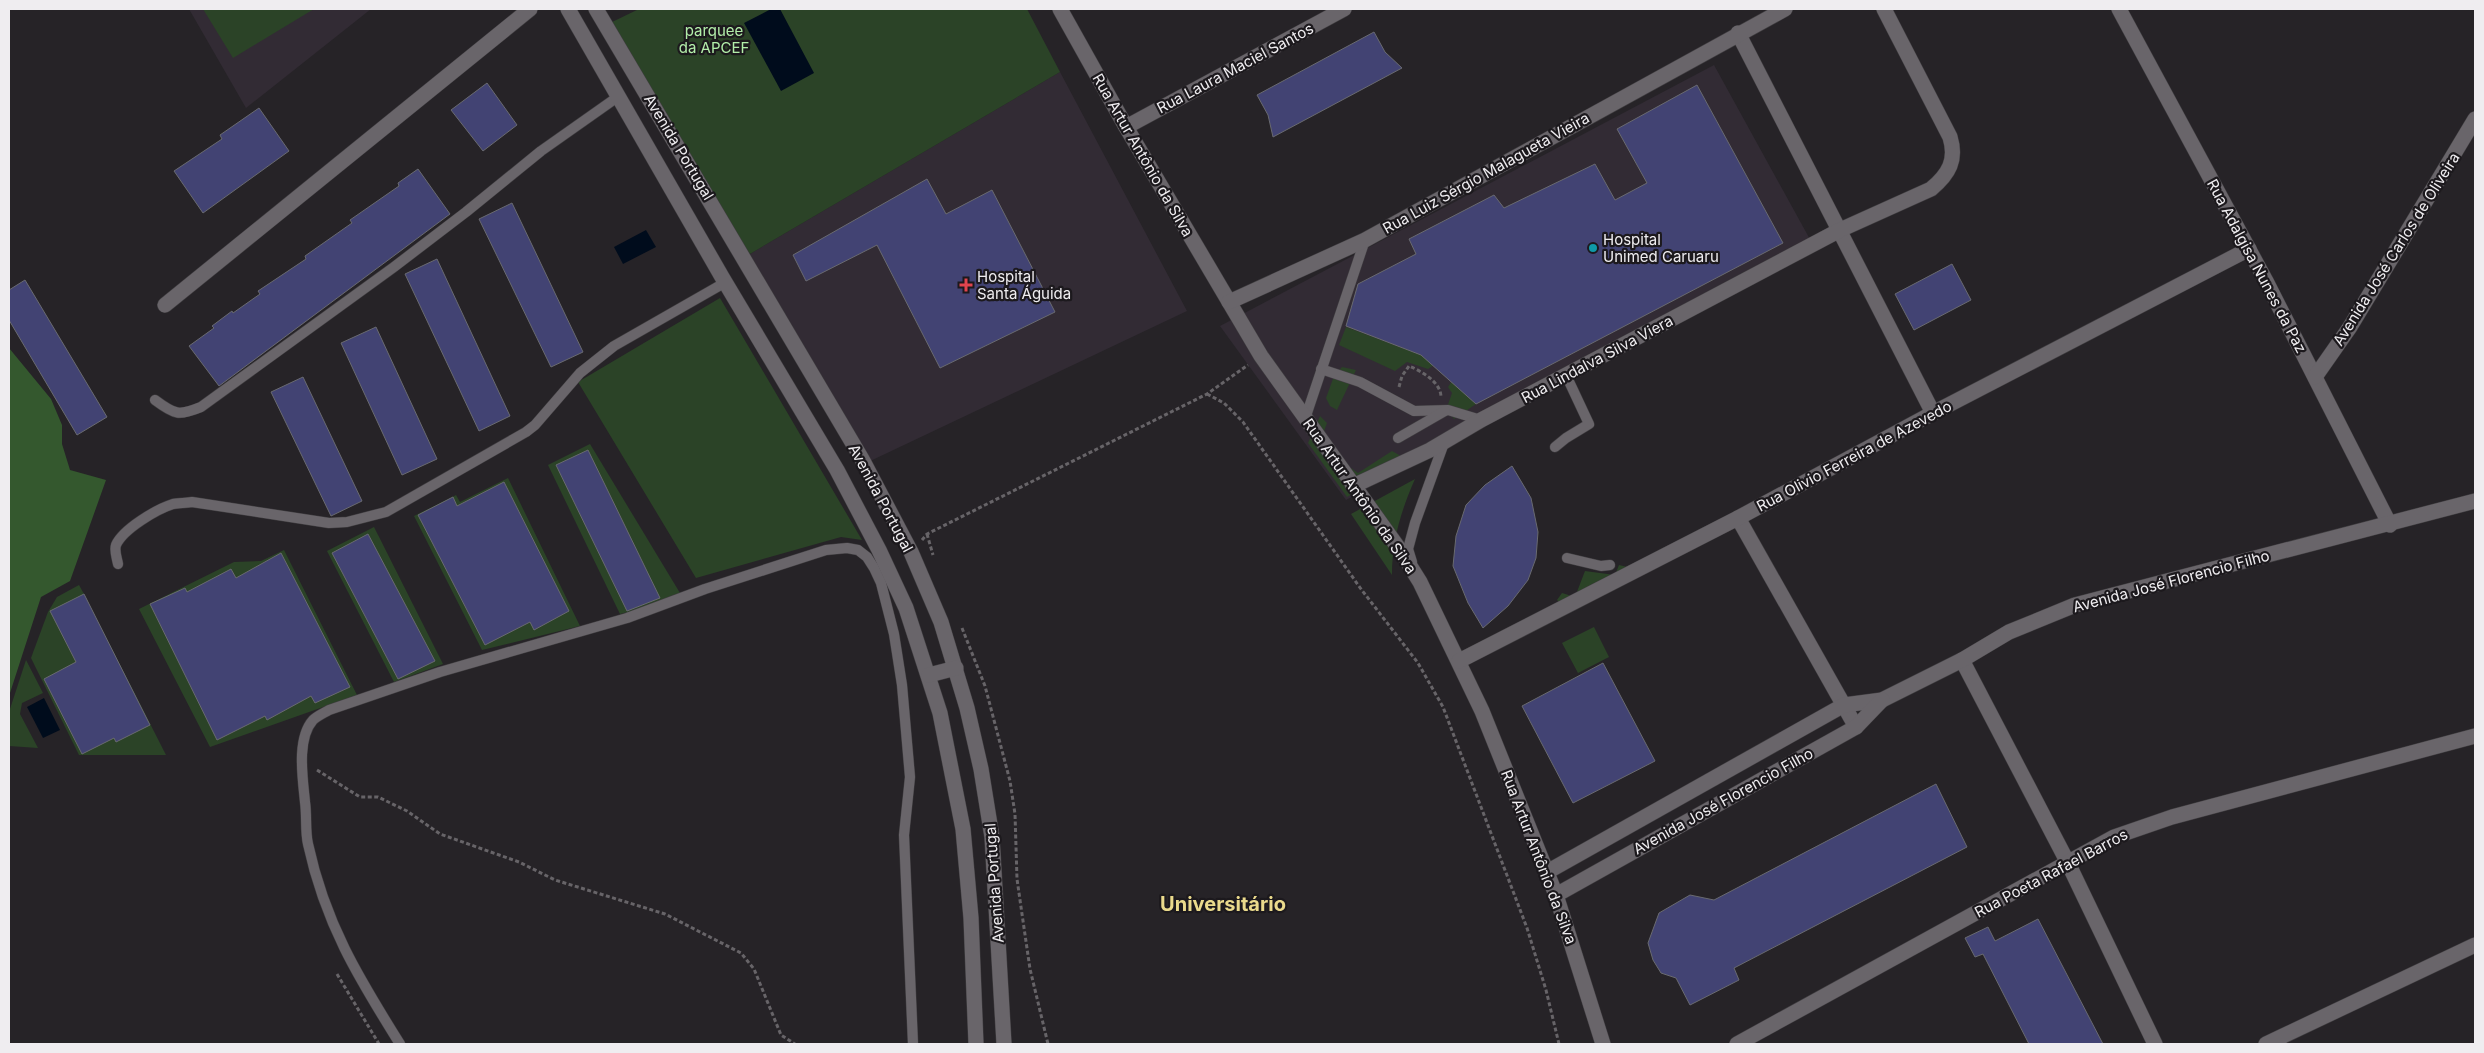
<svg xmlns="http://www.w3.org/2000/svg" width="2484" height="1053" font-family="Inter,sans-serif">
  <rect width="100%" height="100%" fill="#262327"/>
  <g fill="#322b34">
    <polygon points="189,9 371,9 246,108"/>
    <polygon points="1714,65 1812,243 1346,500 1220,326"/>
    <polygon points="1060,72 1187,311 866,463 743,258"/>
  </g>
  <g fill="#2b4327">
    <polygon points="203,9 314,9 233,58"/>
    <polygon points="639,9 1027,9 1060,72 743,258 610,23"/>
    <polygon points="720,298 862,540 841,537 696,578 578,382"/>
    <polygon points="1346,327 1421,355 1434,365 1428,369 1407,362 1395,371 1339,345"/>
    <polygon points="1342,367 1356,370 1337,410 1330,406 1326,398 1334,376"/>
    <polygon points="1452,381 1476,404 1454,419 1446,410 1452,393 1448,387"/>
    <polygon points="1320,416 1327,423 1319,445 1358,473 1392,451 1410,461 1347,497 1308,443"/>
    <polygon points="590,444 683,598 620,614 548,465"/>
    <polygon points="508,478 580,626 482,650 414,516 456,495 460,502"/>
    <path d="M1415,479C1401,511 1392,540 1392,575L1351,514Z"/>
    <polygon points="374,527 443,664 394,682 327,551"/>
    <polygon points="284,550 357,695 210,747 139,609 234,562 261,561"/>
    <polygon points="1619,565 1636,569 1561,604 1557,600 1562,593 1575,597 1585,571 1615,575"/>
    <polygon points="79,585 84,594 166,755 79,755 31,658 48,612 57,597"/>
    <polygon points="1594,627 1609,657 1578,673 1562,643"/>
    <polygon points="26,660 43,693 22,703 20,714 38,748 9,746 9,712"/>
  </g>
  <polygon fill="#34582e" points="9,348 51,399 62,425 62,444 70,470 106,480 70,581 41,597 9,696"/>
  <g fill="#000c1c">
    <polygon points="771,9 780,9 814,73 781,91 744,23"/>
    <polygon points="646,230 656,247 623,264 614,247"/>
    <polygon points="44,698 60,730 43,738 27,707"/>
  </g>
  <g fill="#424373" stroke="#696a70">
    <polygon points="1374,32 1385,52 1402,68 1273,137 1268,115 1257,95"/>
    <polygon points="487,83 517,125 483,151 451,110"/>
    <polygon points="1697,85 1783,243 1476,404 1421,355 1346,326 1358,284 1416,254 1409,239 1494,195 1504,208 1595,164 1615,200 1647,183 1617,129"/>
    <polygon points="259,108 289,151 203,213 174,171 222,139 220,135"/>
    <polygon points="418,169 450,214 219,386 189,346 214,328 212,326 232,311 233,313 260,294 258,291 306,259 305,256 352,223 350,220 399,186 398,183"/>
    <polygon points="927,179 946,214 992,190 1055,312 940,368 877,245 806,281 793,255"/>
    <polygon points="512,203 583,352 551,367 479,219"/>
    <polygon points="437,259 510,416 479,431 405,274"/>
    <polygon points="1952,264 1971,300 1914,330 1895,294"/>
    <polygon points="25,280 107,417 77,435 9,320 9,290"/>
    <polygon points="376,327 437,459 402,475 341,343"/>
    <polygon points="303,377 362,501 331,516 271,392"/>
    <polygon points="588,450 660,598 627,611 556,465"/>
    <polygon points="1512,466 1531,498 1538,532 1536,558 1528,580 1508,606 1483,628 1468,603 1453,566 1456,536 1466,505 1485,485"/>
    <polygon points="504,482 569,611 534,630 530,622 485,645 418,515 453,497 457,506"/>
    <polygon points="368,534 435,661 398,679 332,553"/>
    <polygon points="281,553 350,687 315,703 311,696 267,720 265,716 217,740 150,604 185,588 187,592 231,569 236,578"/>
    <polygon points="84,594 150,725 116,742 114,738 82,754 44,679 76,662 50,611"/>
    <polygon points="1603,663 1655,761 1573,803 1522,706"/>
    <polygon points="1936,784 1967,847 1734,968 1739,980 1690,1005 1676,978 1661,973 1653,960 1648,943 1659,913 1690,895 1714,900"/>
    <polygon points="2038,919 2103,1044 2029,1044 1983,954 1975,957 1965,938 1988,927 1995,941"/>
  </g>
  <g fill="none" stroke-linecap="round" stroke-linejoin="round">
    <defs>
      <g id="service">
        <polyline points="1321,369 1360,382 1414,411 1448,410 1481,420"/>
        <path d="M155,400C175,415 179,416 201,407L394,267L466,212L541,151L619,96"/>
        <polyline points="1305,419 1365,240"/>
        <polyline points="1398,438 1445,411"/>
        <polyline points="1555,447 1566,438 1589,424 1566,375"/>
        <polyline points="1567,558 1601,566 1610,565"/>
        <polyline points="1412,562 1408,549 1415,523 1444,443"/>
        <path d="M118,564C117,558 114,551 116,545C123,529 157,509 173,504C178,503 186,503 192,502L329,523L347,522L386,512L526,432L535,425L580,373L614,346L726,282"/>
        <path d="M400,1044C358,977 325,923 308,844C305,831 307,816 305,802C303,780 296,739 313,720C317,716 324,713 329,710L440,672L627,618L705,589L826,550L847,548L858,550L867,557L874,568L881,583L894,634L902,685L910,777L904,835L913,1044"/>
      </g>
      <g id="minor">
        <polyline points="1060,9 1126,127 1261,356 1400,550 1420,582 1482,711 1556,895 1603,1044"/>
        <polyline points="2119,9 2266,281 2390,525"/>
        <polyline points="1738,33 1933,413"/>
        <polyline points="1126,127 1344,9"/>
        <polyline points="1229,302 1365,240 1785,9"/>
        <polyline points="165,305 530,9"/>
        <polyline points="2315,377 2350,327 2475,119"/>
        <path d="M1353,486L1430,450L1481,420L1840,230L1931,189C1949,174 1957,160 1950,137L1884,9"/>
        <polyline points="1738,518 1856,727"/>
        <polyline points="1962,660 2068,863 2155,1044"/>
        <polyline points="1459,661 1738,518 1933,413 2249,249"/>
        <polyline points="1547,872 1844,705 1882,700 1962,660 2009,632 2075,605 2475,501"/>
        <polyline points="1556,895 1856,727 1882,700"/>
        <polyline points="1737,1044 2114,837 2172,817 2475,736"/>
        <polyline points="2266,1044 2475,945"/>
      </g>
      <g id="tertiary">
        <polyline points="568,9 722,277 837,470 879,550 906,608 940,713 963,829 971,918 976,1044"/>
        <polyline points="596,9 862,459 911,552 941,622 967,708 981,769 992,837 1004,1044"/>
        <polyline points="929,675 956,668"/>
      </g>
    </defs>
    <use href="#service" stroke="#403e41" stroke-width="11"/>
    <use href="#minor" stroke="#403e41" stroke-width="16"/>
    <use href="#tertiary" stroke="#403e41" stroke-width="16"/>
    <g stroke="#676468" stroke-width="3" stroke-dasharray="4 2.5" stroke-linecap="butt">
      <path d="M1399,387L1402,376L1409,366C1421,371 1441,382 1441,397"/>
      <polyline points="1207,394 1224,403 1243,422 1361,589 1418,663 1443,707 1527,928 1546,990 1559,1044"/>
      <polyline points="927,534 933,555"/>
      <polyline points="922,540 927,534 1207,394 1248,365"/>
      <polyline points="962,628 985,686 1010,781 1015,814 1017,879 1022,914 1030,969 1048,1044"/>
      <polyline points="317,770 360,797 378,797 407,811 440,834 519,862 555,880 665,914 741,953 754,969 781,1035 795,1044"/>
      <polyline points="337,974 379,1044"/>
    </g>
    <use href="#service" stroke="#69656a" stroke-width="10"/>
    <use href="#minor" stroke="#69656a" stroke-width="15"/>
    <use href="#tertiary" stroke="#69656a" stroke-width="15"/>
  </g>
  <circle fill="#0f9aa8" stroke="#1c191d" stroke-width="2" cx="1593" cy="248" r="5"/>
  <path fill="#e0444e" stroke="#1c191d" stroke-width="2" d="M963.5 277.5h5v5h5v5h-5v5h-5v-5h-5v-5h5z"/>
  <g text-anchor="middle" dominant-baseline="central" stroke-width="4.5" stroke-linejoin="round" paint-order="stroke">
    <g font-size="15" fill="#b2eda9" stroke="#1c191d">
      <text x="714" y="30">parquee<tspan x="714" dy="17">da APCEF</tspan></text>
    </g>
    <g font-size="15" fill="#efedf0" stroke="#1c191d">
      <text transform="translate(1235 68) rotate(-28)">Rua Laura Maciel Santos</text>
      <text transform="translate(679 147) rotate(59)">Avenida Portugal</text>
      <text transform="translate(1143 155) rotate(60)">Rua Artur Antônio da Silva</text>
      <text transform="translate(1486 173) rotate(-29)">Rua Luiz Sérgio Malagueta Vieira</text>
      <text transform="translate(2396 249) rotate(-58)">Avenida José Carlos de Oliveira</text>
      <text transform="translate(2257 266) rotate(62)">Rua Adalgisa Nunes da Paz</text>
      <text transform="translate(1597 359) rotate(-28)">Rua Lindalva Silva Viera</text>
      <text transform="translate(1854 456) rotate(-28)">Rua Olivio Ferreira de Azevedo</text>
      <text transform="translate(1360 496) rotate(55)">Rua Artur Antônio da Silva</text>
      <text transform="translate(881 498) rotate(62)">Avenida Portugal</text>
      <text transform="translate(2171 581) rotate(-15)">Avenida José Florencio Filho</text>
      <text transform="translate(1723 801) rotate(-29)">Avenida José Florencio Filho</text>
      <text transform="translate(1539 857) rotate(69)">Rua Artur Antônio da Silva</text>
      <text transform="translate(2051 873) rotate(-28)">Rua Poeta Rafael Barros</text>
      <text transform="translate(994 883) rotate(-94)">Avenida Portugal</text>
    </g>
    <g font-size="15" fill="#efedf0" stroke="#1c191d" text-anchor="start">
      <text x="1603" y="239">Hospital<tspan x="1603" dy="17">Unimed Caruaru</tspan></text>
      <text x="977" y="276">Hospital<tspan x="977" dy="17">Santa Águida</tspan></text>
    </g>
    <g font-size="20" font-weight="bold" fill="#eada8c" stroke="#1c191d">
      <text x="1223" y="904">Universitário</text>
    </g>
  </g>
  <rect width="2484" height="1053" fill="none" stroke="#efedf0" stroke-width="20"/>
</svg>
